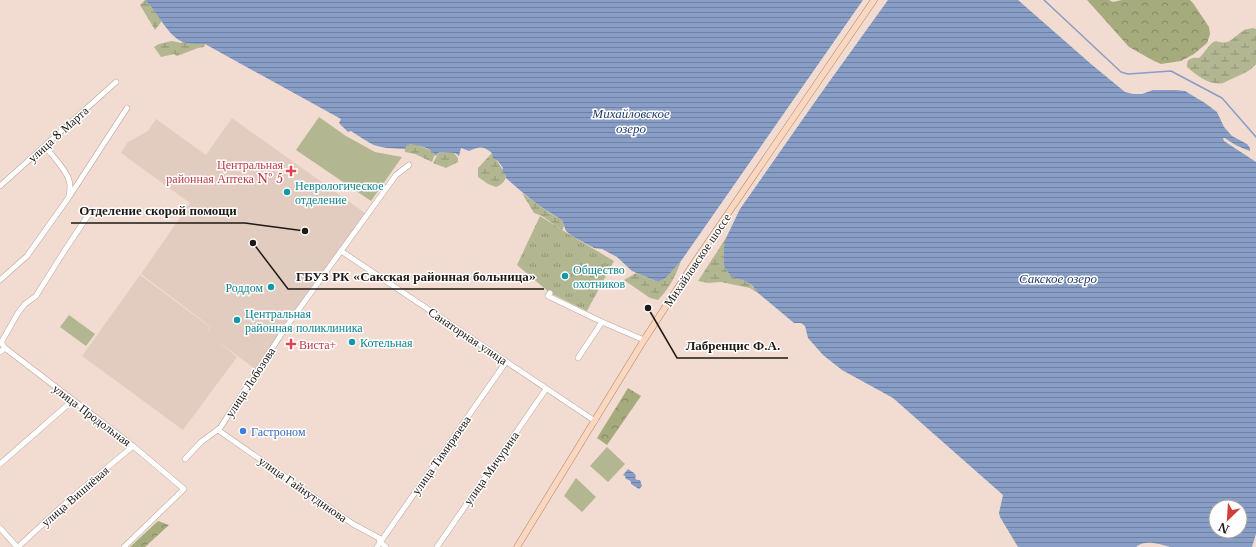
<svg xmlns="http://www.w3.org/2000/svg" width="1256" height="547" font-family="'Libre Baskerville',serif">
  <defs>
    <pattern id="forest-crowns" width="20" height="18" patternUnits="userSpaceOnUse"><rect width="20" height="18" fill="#a5ab7c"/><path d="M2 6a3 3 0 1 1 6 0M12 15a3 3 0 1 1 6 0" fill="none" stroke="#868a64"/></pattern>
    <pattern id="wetland-marsh" width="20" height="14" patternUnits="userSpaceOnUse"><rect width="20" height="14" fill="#b2b791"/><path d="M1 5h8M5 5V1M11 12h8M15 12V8" fill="none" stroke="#909475"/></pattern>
    <pattern id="park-tufts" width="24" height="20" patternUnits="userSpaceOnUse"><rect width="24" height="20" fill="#b2b791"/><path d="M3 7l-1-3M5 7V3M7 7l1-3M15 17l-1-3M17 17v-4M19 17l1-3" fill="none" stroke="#909475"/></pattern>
    <pattern id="water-rules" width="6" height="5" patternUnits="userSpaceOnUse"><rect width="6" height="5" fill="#889ec6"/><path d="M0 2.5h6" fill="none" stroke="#6f80a0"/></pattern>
  </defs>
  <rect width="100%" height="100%" fill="#f2dcd1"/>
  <polygon fill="#e1ccbf" points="232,118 365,213 255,369 215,339 237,357 183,430 82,356 140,275 210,327 206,333 211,327 141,274 190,203 121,153 128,142 148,131 156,119 206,155"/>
  <g fill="url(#forest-crowns)">
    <polygon points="1087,0 1109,0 1113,2 1122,0 1190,0 1193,3 1209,27 1210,34 1207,43 1194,54 1181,61 1161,64 1154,61 1129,47"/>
    <polygon points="628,388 641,396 607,445 597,438"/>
    <polygon points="158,521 169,525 145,547 130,547"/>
  </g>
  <g fill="url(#wetland-marsh)">
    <polygon points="145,0 151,5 162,21 155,30 140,5"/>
    <path d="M1253,28L1256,29V64C1251,70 1245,73 1238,76C1233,78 1228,81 1223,83C1210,86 1196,75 1187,67C1186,59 1192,57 1199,58C1205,53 1209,43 1216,41C1230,46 1233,37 1244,30C1246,29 1250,29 1253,28Z"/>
    <polygon points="172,41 181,43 183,41 186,43 205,44 204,47 198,48 177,56 174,54 161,57 154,47 159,44"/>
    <polygon points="408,144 418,145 434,152 435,154 432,162 415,154 405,152 405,149"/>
    <polygon points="439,152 454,153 458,158 458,162 446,168 433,163"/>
    <path d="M492,153L506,175C506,181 501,185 496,187L488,184L478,177V168Z"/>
    <polygon points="522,193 551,214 562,220 564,226 562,230 542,216 534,213"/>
    <path d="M726,238L724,266L731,277C745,280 749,281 758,293L750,288L721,282L708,283L698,281Z"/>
    <path d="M681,261C676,275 669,289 658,300L650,298L624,280L636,273L658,282L666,278Z"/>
  </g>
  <polygon fill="url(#park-tufts)" points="540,216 572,236 614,261 587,311 550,293 517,265"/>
  <g fill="#b2b791">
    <polygon points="319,117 346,136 375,152 402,157 371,201 296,150"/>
    <polygon points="69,315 95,334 86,346 60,327"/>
    <polygon points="607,447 625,464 608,482 590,466"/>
    <polygon points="576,478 596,497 582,512 564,496"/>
  </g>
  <g fill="url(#water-rules)" fill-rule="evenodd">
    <path d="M145,0H863L681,261L666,278L658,282L632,271L617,257L602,249L594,248L572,236L566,231L562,220C541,208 523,194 506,178V175L502,171L503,168L498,161L493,158L492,153C483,146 480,146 469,151L461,148L459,156L455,153L439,152L436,156C431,147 417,145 408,144L405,149C394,148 380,149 370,143C363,139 357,135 351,131L348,132L339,123L341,119L205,44C199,44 192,44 186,43C167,38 159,12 145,0Z"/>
    <path d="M888,0H1018L1091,64L1125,92L1133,94H1142L1153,90H1176L1185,91L1205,103L1217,112L1224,127L1232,136L1247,144L1250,148V151C1241,148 1233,144 1225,138H1223L1224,141L1256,162V534L1252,547H1170C1161,544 1144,539 1136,547H1018L1000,517L999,513L1003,495L893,398L842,370L823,355L808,338L805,326L801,323H794L758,293L752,285L743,280L731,277L724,266V248L726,238L740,209L819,96ZM1216,507H1240V531H1216Z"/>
    <polygon points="628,469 634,473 636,476 635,478 637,480 640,480 642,486 639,489 631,484 631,482 629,480 626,479 625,476 623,475"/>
  </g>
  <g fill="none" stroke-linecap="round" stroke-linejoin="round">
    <polyline stroke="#889ec6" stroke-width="1.5" points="1044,0 1121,72 1128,74 1171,71 1222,98 1256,137"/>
    <defs>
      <g id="minor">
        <path d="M45,146C52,156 66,169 69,180C71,186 70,191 69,196"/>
        <polyline points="0,186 116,82"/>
        <polyline points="91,211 63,253 36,296 25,304 18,313 2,341 2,344 5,348 133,446 184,489 124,547"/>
        <polyline points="341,251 595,421"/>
        <polyline points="0,280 27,256 69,197 127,108"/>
        <polyline points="550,293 548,296 602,322 644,340"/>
        <polyline points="0,352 5,348"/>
        <polyline points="578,358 602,322"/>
        <polyline points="218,430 353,524 379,538 380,542 386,547"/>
        <polyline points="185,459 201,442 220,428 286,327 396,175 409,165"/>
        <polyline points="0,464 72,401"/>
        <polyline points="0,528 17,547"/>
        <polyline points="18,547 70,499 133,446"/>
        <polyline points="377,547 506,362"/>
        <polyline points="437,547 546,389"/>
      </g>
      <polyline id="major" points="517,547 644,340 694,263 874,0"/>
    </defs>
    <use href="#minor" stroke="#b9a59a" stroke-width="6"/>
    <use href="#major" stroke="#ad8368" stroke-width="7"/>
    <use href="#minor" stroke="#fff" stroke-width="5"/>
    <use href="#major" stroke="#fcd7bf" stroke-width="6"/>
  </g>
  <g fill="#e0444e" stroke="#fff" stroke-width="1.5">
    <path d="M289 165h4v4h4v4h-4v4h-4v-4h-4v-4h4z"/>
    <path d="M289 338h4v4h4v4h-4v4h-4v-4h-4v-4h4z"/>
  </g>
  <g fill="#0f9aa8" stroke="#fff" stroke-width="1.5">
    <circle cx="287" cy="192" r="4"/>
    <circle cx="565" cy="276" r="4"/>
    <circle cx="271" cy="287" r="4"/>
    <circle cx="237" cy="320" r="4"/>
    <circle cx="352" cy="342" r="4"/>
  </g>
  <circle fill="#3f7fe0" stroke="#fff" stroke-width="1.5" cx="243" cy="431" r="4"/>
  <g text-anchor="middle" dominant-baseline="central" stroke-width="3" stroke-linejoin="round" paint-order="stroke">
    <g font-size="12" fill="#1f1814" stroke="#fff">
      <text transform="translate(58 134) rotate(-42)">улица 8 Марта</text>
      <text transform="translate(697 260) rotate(-56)">Михайловское шоссе</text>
      <text transform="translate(468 336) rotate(34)">Санаторная улица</text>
      <text transform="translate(250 382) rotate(-57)">улица Лобозова</text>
      <text transform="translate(92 415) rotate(37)">улица Продольная</text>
      <text transform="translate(441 455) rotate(-55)">улица Тимирязева</text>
      <text transform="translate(491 468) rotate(-55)">улица Мичурина</text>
      <text transform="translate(303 489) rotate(35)">улица Гайнутдинова</text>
      <text transform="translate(75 496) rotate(-41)">улица Вишнёвая</text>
    </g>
    <g font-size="12" fill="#be3a42" stroke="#fff" text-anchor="end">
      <text x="283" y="164">Центральная<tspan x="283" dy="14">районная Аптека № 5</tspan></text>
      <text x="299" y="344" text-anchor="start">Виста+</text>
    </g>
    <g font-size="12" fill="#0d838f" stroke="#fff" text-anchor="start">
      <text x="295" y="185">Неврологическое<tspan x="295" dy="14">отделение</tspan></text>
      <text x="573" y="269">Общество<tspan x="573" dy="14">охотников</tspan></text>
      <text x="263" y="287" text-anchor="end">Роддом</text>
      <text x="245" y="313">Центральная<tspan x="245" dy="14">районная поликлиника</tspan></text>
      <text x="360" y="342">Котельная</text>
    </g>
    <g font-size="12" fill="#366cbe" stroke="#fff" text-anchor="start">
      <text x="251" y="431">Гастроном</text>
    </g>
    <g font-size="13" font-style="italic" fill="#253f73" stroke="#fff">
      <text x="631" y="113">Михайловское<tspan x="631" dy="15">озеро</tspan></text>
      <text x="1058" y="278">Сакское озеро</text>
    </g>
  </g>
  <path fill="none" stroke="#1f1814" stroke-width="1.5" d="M305 231L245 223H71M253 243L288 289H544M648 308L677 358H788"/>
  <g fill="#1f1814" stroke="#fff" stroke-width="1.5">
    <circle cx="305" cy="231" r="4"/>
    <circle cx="253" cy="243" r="4"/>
    <circle cx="648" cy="308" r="4"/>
  </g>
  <g font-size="13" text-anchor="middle" font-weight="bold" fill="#1f1814" stroke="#fff" stroke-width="3" stroke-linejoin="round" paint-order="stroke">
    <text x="158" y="215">Отделение скорой помощи</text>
    <text x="416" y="281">ГБУЗ РК «Сакская районная больница»</text>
    <text x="733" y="350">Лабренцис Ф.А.</text>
  </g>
  <g transform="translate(1228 519) rotate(205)"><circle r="19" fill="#ffffff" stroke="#a5a3a1"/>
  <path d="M0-3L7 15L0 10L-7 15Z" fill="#cd3f39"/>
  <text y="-6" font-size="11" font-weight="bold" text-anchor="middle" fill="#1f1814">N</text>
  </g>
</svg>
